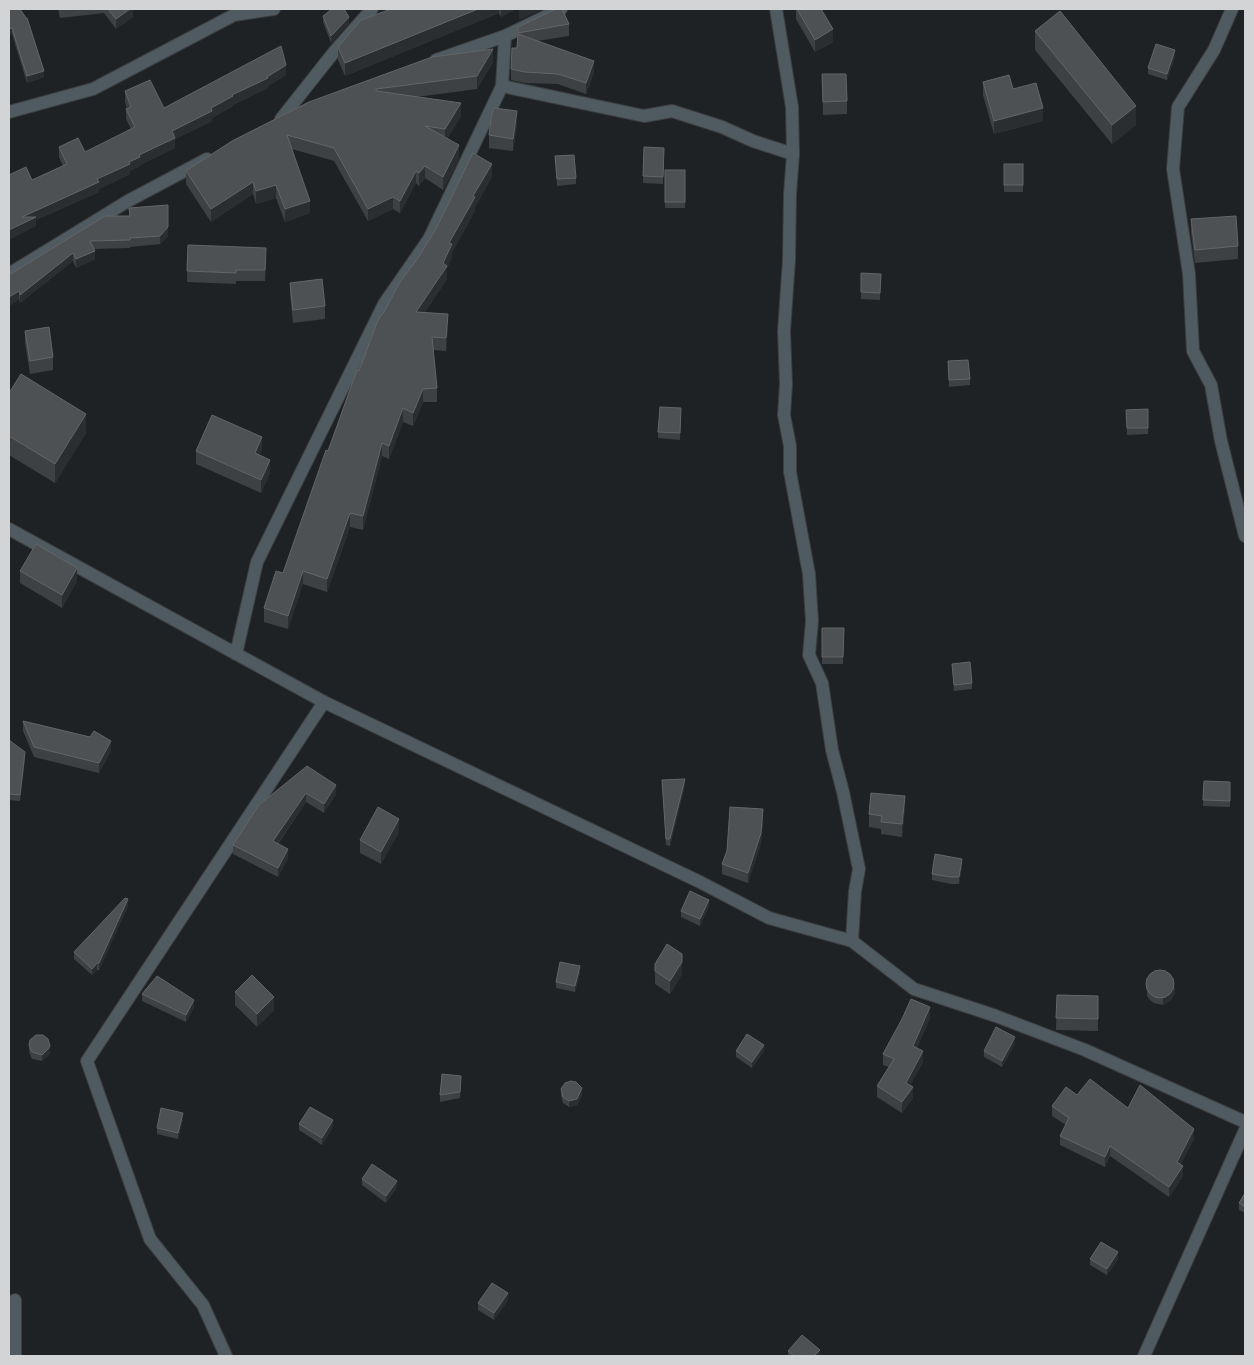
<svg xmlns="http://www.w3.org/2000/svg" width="1254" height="1365" font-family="Roboto,sans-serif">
  <rect width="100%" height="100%" fill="#1f2224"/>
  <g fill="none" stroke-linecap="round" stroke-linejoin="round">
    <defs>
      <g id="minor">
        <polyline points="776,9 792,107 793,154 790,194 789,260 784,331 786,384 784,415 790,446 790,472 809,574 812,621 809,655 822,683 832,750 843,792 859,869 855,891 852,941"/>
        <polyline points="1232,9 1214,50 1178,107 1173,169 1189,274 1193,351 1211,385 1221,441 1245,536"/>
        <polyline points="436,60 505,36 561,9"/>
        <polyline points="502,86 644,116 672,111 722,127 753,141 793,154"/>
        <polyline points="9,112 93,89 234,15 274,9"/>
        <polyline points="281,119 334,52 372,9"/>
        <polyline points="9,274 128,201 207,159"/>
        <polyline points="9,529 324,702 87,1061 150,1239 203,1305 226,1356"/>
        <polyline points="236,654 257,562 384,304 429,239 502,86 505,36"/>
        <polyline points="324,702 700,882 769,918 852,941 914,989 996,1016 1085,1050 1245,1122"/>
        <polyline points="15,1300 15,1356"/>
        <polyline points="1144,1356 1245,1130"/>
      </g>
    </defs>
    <use href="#minor" stroke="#3c3e40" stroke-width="14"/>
    <use href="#minor" stroke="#4f5b61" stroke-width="12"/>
  </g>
  <g fill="#3e4143">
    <polygon points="9,9 44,77 27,83 12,34"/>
    <polygon points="58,9 133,9 133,17 116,29 104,13 60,18"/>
    <polygon points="391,9 516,9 501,17 499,13 345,76 338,60 338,47"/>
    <polygon points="796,9 821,9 833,42 815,52 796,19"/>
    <polygon points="323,16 349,23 331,43 323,22"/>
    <polygon points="569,24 569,36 537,41 594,72 586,94 558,84 525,83 511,80 511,69 517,48 518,27"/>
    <polygon points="1035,31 1136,125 1112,144 1035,50"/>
    <polygon points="1175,57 1167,80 1148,74 1148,68"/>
    <polygon points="493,62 477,89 416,97 461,116 447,139 459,158 443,190 425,178 419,186 416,183 400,213 393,209 368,221 334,161 292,149 310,213 285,222 276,198 256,204 253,194 211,222 186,184 186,171 309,102"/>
    <polygon points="822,74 847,101 847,114 823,115"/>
    <polygon points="286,75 268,86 268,88 233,105 233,106 212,118 212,121 175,139 175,148 140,165 140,166 130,171 130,174 99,189 99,192 36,220 36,226 32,180 63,166 59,157 59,147 85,152 131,129 126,119 126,109 127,109 125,101 125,91 164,108"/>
    <polygon points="983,82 1013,89 1043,121 994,134 983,95"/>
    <polygon points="517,124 513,151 489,148 489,135"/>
    <polygon points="644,147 664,148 663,184 643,183"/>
    <polygon points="555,156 576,178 576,184 557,186"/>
    <rect x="1004" y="164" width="19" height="28"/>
    <rect x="665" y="170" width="20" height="38"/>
    <polygon points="492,177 475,207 475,211 452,252 452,257 447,268 447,279 425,312 448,327 446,351 433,350 437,388 437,402 423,402 413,426 403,422 389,459 382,456 363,530 350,527 327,592 303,584 288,629 264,622 264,608 283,573 359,371 383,314"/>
    <polygon points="129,208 168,236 160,244 130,247 130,248 94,249 95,259 76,268 73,261 20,303 19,299 9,306 9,275 129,216"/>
    <polygon points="1191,219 1238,246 1238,259 1195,263 1191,232"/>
    <polygon points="188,245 266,258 265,281 236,281 236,284 187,282"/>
    <polygon points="861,273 881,274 880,300 861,299"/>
    <polygon points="290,283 325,306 325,319 293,323 290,295"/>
    <polygon points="25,331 53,357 53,370 30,374 25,343"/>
    <polygon points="948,361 970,379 970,385 949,387"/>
    <polygon points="9,393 86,433 55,483 9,455"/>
    <polygon points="681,408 680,440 658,438 658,432"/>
    <polygon points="1148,409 1148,434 1127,435 1126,410"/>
    <polygon points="262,450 259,455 270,473 261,493 196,464 196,451"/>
    <polygon points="20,571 77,581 62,608 20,583"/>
    <polygon points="822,628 844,628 843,664 822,664"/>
    <polygon points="952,664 972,683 972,689 954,691"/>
    <polygon points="23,721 111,751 99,773 34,757 23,731"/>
    <polygon points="9,740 25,758 20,801 9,800"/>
    <polygon points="307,766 336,794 324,813 306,802 278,844 288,858 278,877 233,854 233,845"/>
    <polygon points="662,780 685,785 670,846 666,845"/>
    <polygon points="1204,781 1230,782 1230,807 1203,806"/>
    <polygon points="905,809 902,837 881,834 881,829 869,827 869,814"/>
    <polygon points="763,820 761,843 748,883 722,874 722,864"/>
    <polygon points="399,832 381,864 360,853 360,840"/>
    <polygon points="962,866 959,884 951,884 932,880 932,874"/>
    <polygon points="128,906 99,970 97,970 92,975 74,959 74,952"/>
    <polygon points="709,906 700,926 681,917 681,911"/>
    <polygon points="655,964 682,974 670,994 655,984"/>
    <polygon points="580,973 575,992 556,988 556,982"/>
    <polygon points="1147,987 1175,992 1171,1000 1163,1005 1154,1003 1150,1000 1147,996"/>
    <polygon points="235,992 274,1010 257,1027 235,1005"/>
    <polygon points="142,994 194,1007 186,1022 142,1001"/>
    <polygon points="1057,995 1098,996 1098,1031 1056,1030"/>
    <polygon points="930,1018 917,1048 923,1062 910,1085 913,1098 902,1113 877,1097 877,1086 889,1067 883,1065 883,1054"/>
    <polygon points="1015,1043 1002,1067 984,1057 984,1051"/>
    <polygon points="29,1045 50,1053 48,1056 42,1061 32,1059 29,1052"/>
    <polygon points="736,1051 764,1051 752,1068 736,1057"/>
    <polygon points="461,1082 460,1098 440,1102 440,1095"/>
    <polygon points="561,1089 582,1095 577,1105 569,1107 563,1103 561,1095"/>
    <polygon points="1077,1095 1128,1108 1194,1139 1181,1164 1183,1176 1169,1197 1110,1156 1105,1167 1060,1145 1060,1136 1066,1125 1052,1116 1052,1106"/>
    <polygon points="183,1119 178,1139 157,1134 157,1128"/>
    <polygon points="299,1124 333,1127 322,1145 299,1130"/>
    <polygon points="362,1179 397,1187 386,1203 362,1185"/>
    <polygon points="1245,1193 1245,1213 1239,1210 1239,1203"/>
    <polygon points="1090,1259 1118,1259 1107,1275 1090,1265"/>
    <polygon points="508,1300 494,1320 478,1310 478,1303"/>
    <polygon points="788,1351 820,1356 788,1356"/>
  </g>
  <g fill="#2b2e30">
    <polygon points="130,9 133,9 133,17 116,29 116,19"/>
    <polygon points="478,9 499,9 499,13 345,76 345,63"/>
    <polygon points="501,9 516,9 501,17"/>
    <polygon points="519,9 543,9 519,20"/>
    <polygon points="349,17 349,23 331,43 331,36"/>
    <polygon points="12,28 12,34 9,35 9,29"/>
    <polygon points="833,29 833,42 815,52 815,40"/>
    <polygon points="493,49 493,62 477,89 477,76"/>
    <polygon points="1175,50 1175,57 1167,80 1167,74"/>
    <polygon points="594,61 594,72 586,94 586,83"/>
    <polygon points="286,65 286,75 268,86 268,88 233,105 233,106 212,118 212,121 175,139 175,148 140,165 140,166 130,171 130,174 99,189 99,192 36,220 36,226 9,240 9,230 22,217 97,179 129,162 172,131 232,95"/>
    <polygon points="44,71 44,77 27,83 27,76"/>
    <polygon points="461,103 461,116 445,142 445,129"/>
    <polygon points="1136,106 1136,125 1112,144 1112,125"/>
    <polygon points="1043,108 1043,121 994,134 994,121"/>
    <polygon points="517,111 517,124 513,151 513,139"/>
    <polygon points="459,145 459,158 443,190 443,177"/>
    <polygon points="492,164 492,177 475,207 475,211 452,252 452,257 447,268 447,279 416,325 416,312 443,263 449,243 473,196"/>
    <polygon points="425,166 425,178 419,186 419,173"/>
    <polygon points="416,171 416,183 400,213 400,201"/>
    <polygon points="253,182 253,194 211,222 211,209"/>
    <polygon points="276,185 276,198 256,204 256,191"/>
    <polygon points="393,197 393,209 368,221 368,209"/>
    <polygon points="310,201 310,213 285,222 285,209"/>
    <polygon points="168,227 168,236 160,244 160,236"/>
    <polygon points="95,251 95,259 76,268 76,259"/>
    <polygon points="73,253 73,261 20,303 20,295"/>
    <polygon points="19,291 19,299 9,306 9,297"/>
    <polygon points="448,314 448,327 446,351 446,338"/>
    <polygon points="423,389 423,402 413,426 413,413"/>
    <polygon points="403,408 403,422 389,459 389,446"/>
    <polygon points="86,414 86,433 55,483 55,464"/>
    <polygon points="262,437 262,450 255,466 255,453"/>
    <polygon points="382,443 382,456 363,530 363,516"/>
    <polygon points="270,460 270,473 261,493 261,480"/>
    <polygon points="350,513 350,527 327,592 327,579"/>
    <polygon points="77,568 77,581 62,608 62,595"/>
    <polygon points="303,571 303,584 288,629 288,616"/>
    <polygon points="111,741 111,751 99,773 99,763"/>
    <polygon points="25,752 25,758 20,801 20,795"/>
    <polygon points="685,779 685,785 670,846 670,839"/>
    <polygon points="336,785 336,794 324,813 324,804"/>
    <polygon points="306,793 306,802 273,850 273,841"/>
    <polygon points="905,796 905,809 902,837 902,824"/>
    <polygon points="763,809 761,843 748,883 748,873"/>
    <polygon points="399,819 399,832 381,864 381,852"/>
    <polygon points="288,849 288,858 278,877 278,868"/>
    <polygon points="962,859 962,866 959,884 959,877"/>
    <polygon points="128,899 128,906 99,970 99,963"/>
    <polygon points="709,900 709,906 700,926 700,919"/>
    <polygon points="682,962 682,974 670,994 670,981"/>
    <polygon points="97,963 97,970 92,975 92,969"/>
    <polygon points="580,966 580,973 575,992 575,986"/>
    <polygon points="1175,986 1175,992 1171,1000 1163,1005 1163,998"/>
    <polygon points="274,997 274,1010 257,1027 257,1014"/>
    <polygon points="194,1000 194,1007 186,1022 186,1015"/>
    <polygon points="930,1007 930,1018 913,1057 913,1046"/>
    <polygon points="1015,1037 1015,1043 1002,1067 1002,1061"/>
    <polygon points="764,1045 764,1051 752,1068 752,1062"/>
    <polygon points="50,1046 50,1053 48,1056 42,1061 42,1055"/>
    <polygon points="923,1051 923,1062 906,1093 906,1083"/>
    <polygon points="913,1087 913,1098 902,1113 902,1102"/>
    <polygon points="582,1088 582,1095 577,1105 569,1107 569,1101"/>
    <polygon points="183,1113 183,1119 178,1139 178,1133"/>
    <polygon points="333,1120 333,1127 322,1145 322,1138"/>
    <polygon points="1194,1129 1194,1139 1177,1172 1177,1162"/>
    <polygon points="1110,1146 1110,1156 1105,1167 1105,1157"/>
    <polygon points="1183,1166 1183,1176 1169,1197 1169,1187"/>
    <polygon points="397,1181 397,1187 386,1203 386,1196"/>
    <polygon points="1118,1252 1118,1259 1107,1275 1107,1269"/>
    <polygon points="508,1293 508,1300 494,1320 494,1313"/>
    <polygon points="820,1350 820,1356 814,1356"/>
  </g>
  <g fill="#4e5153" stroke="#636567">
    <polygon points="9,9 20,9 26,18 27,18 44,71 27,76 12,28 9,29"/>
    <polygon points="108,9 130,9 116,19"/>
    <polygon points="332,9 344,9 349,17 331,36 323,16"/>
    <polygon points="391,9 478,9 345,63 338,47 361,20"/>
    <polygon points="556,9 562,9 569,24 518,33 518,27"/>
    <polygon points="797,9 821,9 833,29 815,40"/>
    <polygon points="1060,11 1136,106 1112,125 1035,31"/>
    <polygon points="518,34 594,61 586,83 558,74 525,72 511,69 512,48 517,48"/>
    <polygon points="1156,44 1175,50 1167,74 1148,68"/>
    <polygon points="281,46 286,65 267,77 268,78 232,95 233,96 211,108 212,111 172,131 175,138 139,155 140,157 129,162 130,164 97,179 99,182 22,217 36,217 9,230 9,175 26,167 32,180 67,164 59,147 78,138 85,152 135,127 126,109 131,107 125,91 150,80 164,108"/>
    <polygon points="493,49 477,76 376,89 376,91 461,103 445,129 425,126 459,145 443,177 425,166 419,173 416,171 400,201 393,197 368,209 334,148 287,135 310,201 285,209 276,185 256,191 253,182 211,209 186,171 232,141 309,102 432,57"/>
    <polygon points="822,74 846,74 847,101 823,102"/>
    <polygon points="1009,75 1013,89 1036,83 1043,108 994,121 983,82"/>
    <polygon points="494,108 517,111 513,139 489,135 492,113"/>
    <polygon points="644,147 664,148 663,177 643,176"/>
    <polygon points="473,153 492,164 473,196 475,197 449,243 452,244 443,263 447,266 416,312 448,314 446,338 432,337 437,388 423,389 413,413 403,408 389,446 382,443 363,516 350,513 327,579 303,571 288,616 264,608 276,571 283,573 326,450 328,451 357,370 359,371 378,320 382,314 383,314 400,282 418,258 436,229"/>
    <polygon points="574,155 576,178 557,179 555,156"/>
    <rect x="1004" y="164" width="19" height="21"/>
    <rect x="665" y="170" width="20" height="32"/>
    <polygon points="168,205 168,227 160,236 130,238 130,240 90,241 95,251 76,259 73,253 20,295 19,291 9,297 9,275 105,216 130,216 129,208"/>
    <polygon points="1236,216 1238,246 1195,250 1191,219"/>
    <polygon points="188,245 266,248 265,270 236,270 236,273 187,271"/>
    <polygon points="861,273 881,274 880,293 861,292"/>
    <polygon points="322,279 325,306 293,310 290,283"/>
    <polygon points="49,327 53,357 30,361 25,331"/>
    <polygon points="968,360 970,379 949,380 948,361"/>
    <polygon points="21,374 86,414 55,464 9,436 9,393"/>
    <polygon points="660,407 681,408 680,433 658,432"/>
    <polygon points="1148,409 1148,428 1127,428 1126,410"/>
    <polygon points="212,415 262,437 255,453 270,460 261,480 196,451"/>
    <polygon points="36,544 77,568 62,595 20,571"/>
    <polygon points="822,628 844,628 843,657 822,657"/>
    <polygon points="970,662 972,683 954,685 952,664"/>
    <polygon points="23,721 90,737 94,731 111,741 99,763 34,747"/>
    <polygon points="9,740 25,752 20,795 9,794"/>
    <polygon points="307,766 336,785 324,804 306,793 273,841 288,849 278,868 233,845 259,805"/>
    <polygon points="685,779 670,839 666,839 662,780"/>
    <polygon points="1204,781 1230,782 1230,801 1203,800"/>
    <polygon points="871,793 905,796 902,824 881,822 882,816 869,814"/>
    <polygon points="378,807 399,819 381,852 360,840"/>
    <polygon points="730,807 763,809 761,833 748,873 722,864 727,851"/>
    <polygon points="935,854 962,859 959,877 951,877 932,874"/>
    <polygon points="690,891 709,900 700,919 681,911"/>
    <polygon points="125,898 128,899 99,963 97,963 92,969 74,952"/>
    <polygon points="667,944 682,954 682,962 670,981 655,971 655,964"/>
    <polygon points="560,962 580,966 575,986 556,982"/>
    <circle cx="1160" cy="984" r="14"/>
    <polygon points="252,975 274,997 257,1014 235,992"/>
    <polygon points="157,976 194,1000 186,1015 142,994"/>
    <polygon points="1057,995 1098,996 1098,1019 1056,1018"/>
    <polygon points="911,999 930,1007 913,1046 923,1051 906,1083 913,1087 902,1102 877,1086 894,1059 883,1054 902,1019"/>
    <polygon points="996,1027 1015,1037 1002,1061 984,1051"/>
    <polygon points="747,1034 764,1045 752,1062 736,1051"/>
    <polygon points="36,1035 43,1035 48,1039 50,1046 48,1049 42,1055 32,1052 29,1045 30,1040"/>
    <polygon points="442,1074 461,1076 460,1092 440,1095"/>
    <polygon points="1090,1079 1128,1108 1140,1085 1194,1129 1177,1162 1183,1166 1169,1187 1110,1146 1105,1157 1060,1136 1069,1118 1052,1106 1066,1087 1077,1095"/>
    <polygon points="571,1081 576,1082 582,1088 577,1099 569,1101 563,1097 561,1089 565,1083"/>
    <polygon points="310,1107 333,1120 322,1138 299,1124"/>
    <polygon points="161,1108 183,1113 178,1133 157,1128"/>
    <polygon points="372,1164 397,1181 386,1196 362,1179"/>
    <polygon points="1245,1193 1245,1207 1239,1203"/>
    <polygon points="1101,1242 1118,1252 1107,1269 1090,1259"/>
    <polygon points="492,1283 508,1293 494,1313 478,1303"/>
    <polygon points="802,1335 820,1350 814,1356 794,1356 788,1351"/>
  </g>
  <rect width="1254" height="1365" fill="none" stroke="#d2d4d5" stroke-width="20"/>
</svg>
